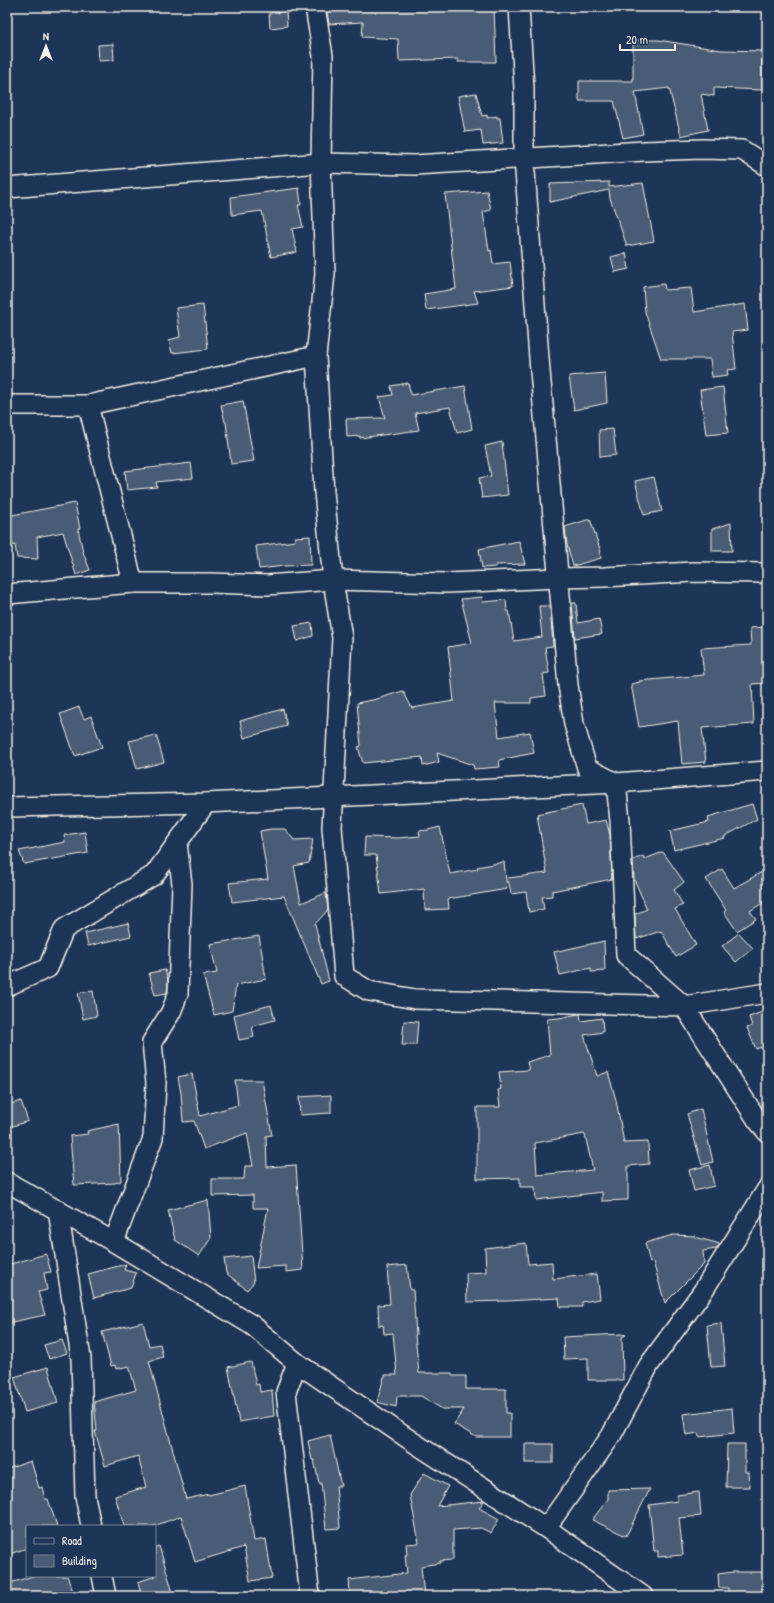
<svg xmlns="http://www.w3.org/2000/svg" width="774" height="1603" font-family="'Patrick Hand',sans-serif">
  <rect width="100%" height="100%" fill="#1d3557"/>
  <filter id="ink" filterUnits="userSpaceOnUse"><feTurbulence type="fractalNoise" baseFrequency=".025" numOctaves="2"/><feDisplacementMap in="SourceGraphic" scale="8" xChannelSelector="R" yChannelSelector="G"/><feConvolveMatrix kernelMatrix="1 2 1 2 8 2 1 2 1" color-interpolation-filters="sRGB"/></filter>
  <g filter="url(#ink)">
    <g fill="#485b74" stroke="#f4f1e8" fill-rule="evenodd">
      <polygon points="326,7 494,7 496,62 458,62 458,59 399,61 398,39 362,37 363,22 329,24"/>
      <polygon points="286,11 287,26 270,28 269,13"/>
      <polygon points="633,40 658,40 721,50 762,51 762,90 714,88 714,96 701,94 708,130 681,136 669,88 635,92 643,134 623,138 614,101 579,101 579,81 633,81"/>
      <polygon points="113,44 114,60 99,61 98,45"/>
      <polygon points="476,93 482,116 487,115 487,118 497,116 497,118 500,118 503,143 483,145 481,130 465,132 458,96"/>
      <polygon points="609,182 609,187 643,183 654,241 627,246 610,198 609,190 550,202 550,184"/>
      <polygon points="299,188 301,205 298,205 303,227 292,229 297,252 271,257 262,211 232,215 231,197"/>
      <polygon points="487,191 491,210 483,212 489,251 491,250 493,264 510,262 513,286 474,291 478,303 426,310 424,294 456,289 445,194"/>
      <polygon points="626,253 629,269 615,272 611,257"/>
      <polygon points="664,284 665,290 691,288 694,312 745,304 748,330 732,332 736,369 727,370 728,375 712,377 710,359 661,359 645,312 643,287"/>
      <polygon points="203,305 208,349 172,353 169,340 180,337 176,308"/>
      <polygon points="605,373 607,403 574,410 569,376"/>
      <polygon points="408,383 411,395 465,386 472,429 457,433 450,407 415,413 419,430 360,438 360,436 347,437 346,419 385,418 379,397 393,395 391,386"/>
      <polygon points="723,387 728,433 706,435 700,390"/>
      <polygon points="243,401 254,461 231,464 226,422 225,422 221,405"/>
      <polygon points="613,429 616,455 600,457 599,430"/>
      <polygon points="502,442 508,495 482,498 479,478 491,476 485,446"/>
      <polygon points="191,463 193,478 156,482 157,487 127,490 125,471"/>
      <polygon points="654,477 662,511 644,515 635,481"/>
      <polygon points="75,503 80,529 78,529 83,552 90,570 76,575 63,532 37,537 38,559 17,558 15,545 7,546 7,516"/>
      <polygon points="590,519 601,552 600,553 601,558 573,566 567,545 565,527"/>
      <polygon points="731,523 732,551 712,551 712,529"/>
      <polygon points="310,536 311,565 284,566 259,569 256,546 295,541 295,537"/>
      <polygon points="519,541 525,564 496,565 496,567 482,568 479,549"/>
      <polygon points="482,597 483,602 506,600 507,611 509,611 514,641 542,637 539,606 550,606 553,646 545,647 549,673 543,674 546,696 531,698 531,703 495,703 499,737 530,732 534,753 499,760 500,767 474,769 473,765 437,753 439,762 423,766 422,757 363,763 358,747 361,746 357,703 377,699 403,691 412,708 454,701 448,647 472,643 461,599"/>
      <polygon points="572,603 576,603 578,623 599,619 602,634 575,638"/>
      <polygon points="312,623 313,636 297,641 294,626"/>
      <polygon points="767,627 766,683 752,684 754,724 702,728 706,762 682,764 678,721 639,727 631,684 640,682 639,681 704,675 701,648 751,645 750,628"/>
      <polygon points="79,707 84,719 91,716 102,747 75,756 60,714"/>
      <polygon points="283,709 287,726 244,738 240,721"/>
      <polygon points="156,735 164,762 137,769 129,741"/>
      <polygon points="752,804 757,819 725,836 725,838 674,850 670,831 709,822 708,817"/>
      <polygon points="582,805 586,824 606,820 610,835 612,879 552,891 552,896 542,897 544,909 529,912 526,892 511,894 508,878 547,873 537,814"/>
      <polygon points="440,827 450,874 478,869 477,867 504,862 507,889 448,899 449,909 425,910 424,889 381,894 376,855 364,855 365,837 398,838 420,836 419,831 428,830"/>
      <polygon points="271,829 285,829 294,840 313,839 309,863 294,866 301,903 326,893 328,910 315,924 329,981 321,984 284,896 232,902 229,883 268,879 260,831"/>
      <polygon points="85,832 88,853 24,864 19,851 65,842 64,835"/>
      <polygon points="663,852 684,882 674,890 683,905 675,909 696,945 676,957 661,931 636,939 635,914 647,909 634,879 633,860 643,856 645,859"/>
      <polygon points="722,869 734,888 767,869 767,900 750,911 756,919 737,931 724,912 726,910 706,879"/>
      <polygon points="128,923 131,936 88,946 85,933"/>
      <polygon points="739,933 753,948 736,962 722,946"/>
      <polygon points="259,936 266,979 236,985 232,1011 214,1015 203,975 217,973 210,944"/>
      <polygon points="604,941 605,971 591,972 591,968 560,975 554,952"/>
      <polygon points="165,970 168,980 167,993 155,995 149,973"/>
      <polygon points="93,991 97,1016 83,1019 78,993"/>
      <polygon points="271,1005 275,1020 252,1026 254,1037 239,1040 234,1015"/>
      <polygon points="762,1012 766,1020 767,1020 766,1060 761,1047 756,1049 747,1028 752,1026 749,1017"/>
      <path d="M578,1014H580L581,1021L602,1018L603,1032L584,1035L597,1076L608,1072L616,1100L624,1143L648,1142L649,1164L628,1166V1200L602,1201V1192L536,1200L535,1187H520V1178L477,1179V1107H500L498,1090L501,1089L499,1072L529,1070L527,1062L550,1055L547,1019L559,1018ZM584,1134L585,1135L593,1170L537,1175L535,1143Z"/>
      <polygon points="404,1021 418,1022 416,1045 402,1045"/>
      <polygon points="192,1074 200,1116 238,1105 235,1080 262,1080 272,1135 266,1136 267,1167 296,1165 303,1270 286,1272 286,1266 256,1268 268,1208 253,1208 253,1195 212,1196 212,1179 244,1179 245,1166 253,1166 247,1133 204,1149 194,1121 183,1122 181,1093 178,1077"/>
      <polygon points="331,1095 331,1113 300,1115 299,1097"/>
      <polygon points="21,1101 28,1121 7,1128 7,1105"/>
      <polygon points="701,1109 713,1162 702,1165 687,1114"/>
      <polygon points="119,1124 121,1181 115,1183 74,1185 70,1136 88,1134 87,1131"/>
      <polygon points="710,1165 714,1186 694,1191 689,1170"/>
      <polygon points="208,1200 211,1238 199,1256 175,1240 168,1210"/>
      <polygon points="673,1235 695,1236 695,1237 720,1244 716,1249 703,1251 704,1264 665,1303 653,1262 650,1263 645,1243"/>
      <polygon points="526,1243 528,1264 552,1262 553,1279 597,1274 600,1299 582,1302 582,1307 560,1307 559,1298 507,1301 467,1302 466,1273 486,1272 485,1248"/>
      <polygon points="46,1254 51,1272 44,1273 47,1290 38,1292 45,1315 7,1323 7,1265"/>
      <polygon points="251,1256 254,1282 247,1290 226,1273 224,1259"/>
      <polygon points="126,1264 124,1270 136,1273 131,1288 94,1298 88,1274"/>
      <polygon points="407,1265 410,1290 413,1290 416,1335 415,1335 419,1373 452,1373 452,1376 466,1376 466,1389 506,1389 506,1413 510,1413 510,1437 476,1437 454,1424 464,1409 442,1409 421,1396 397,1396 396,1407 377,1402 384,1377 385,1377 385,1375 397,1375 393,1333 384,1334 383,1325 379,1326 378,1305 390,1304 387,1267"/>
      <polygon points="143,1322 149,1346 160,1344 163,1357 149,1361 186,1499 209,1494 209,1495 245,1486 254,1541 266,1539 272,1578 250,1581 244,1547 195,1562 181,1516 154,1526 124,1526 115,1496 146,1487 138,1456 105,1466 95,1431 97,1431 94,1402 136,1390 129,1366 116,1369 115,1365 111,1366 102,1332"/>
      <polygon points="721,1323 725,1366 711,1367 707,1325"/>
      <polygon points="622,1334 626,1335 622,1337 623,1380 588,1380 588,1358 564,1359 563,1337"/>
      <polygon points="62,1340 67,1353 49,1359 44,1345"/>
      <polygon points="251,1362 256,1385 259,1384 260,1392 272,1390 274,1416 239,1422 228,1367"/>
      <polygon points="48,1367 58,1403 25,1412 14,1377"/>
      <polygon points="732,1408 734,1433 699,1437 698,1433 686,1435 683,1414"/>
      <polygon points="330,1435 341,1486 336,1486 340,1528 326,1529 321,1483 319,1483 314,1460 312,1460 308,1441"/>
      <rect x="525" y="1444" width="28" height="19"/>
      <polygon points="727,1444 745,1444 745,1472 749,1472 750,1487 726,1487"/>
      <polygon points="31,1461 39,1488 42,1487 45,1499 48,1499 57,1526 27,1526 27,1548 7,1555 7,1469"/>
      <polygon points="424,1473 448,1486 437,1506 484,1501 479,1508 499,1519 491,1533 481,1528 453,1530 453,1560 440,1561 440,1563 421,1566 424,1596 350,1596 349,1580 407,1573 405,1555 407,1555 406,1544 419,1543 410,1495"/>
      <polygon points="650,1489 626,1536 592,1520 608,1499 608,1490"/>
      <polygon points="699,1492 701,1516 679,1518 683,1555 658,1557 658,1551 654,1551 649,1505 677,1501 677,1495"/>
      <polygon points="159,1546 174,1596 142,1596 138,1582 155,1576 155,1547"/>
      <polygon points="733,1572 766,1572 767,1595 728,1596 728,1588 719,1588 718,1574"/>
      <polygon points="33,1576 67,1576 75,1596 7,1596 7,1584"/>
    </g>
    <g fill="none" stroke-linecap="round" stroke-linejoin="round">
      <defs>
        <g id="minor">
          <polyline points="315,7 323,56 321,163 325,274 316,356 324,492 333,580 342,638 332,827 344,976 369,991 415,999 684,1006 767,993"/>
          <polyline points="519,7 524,88 524,158 540,371 568,685 574,724 587,768 616,783 620,821 626,955 684,1006 758,1121 767,1132"/>
          <polyline points="7,188 321,163 415,165 644,151 702,149 742,150 767,166"/>
          <polyline points="7,405 88,405 316,356"/>
          <polyline points="88,405 133,583"/>
          <polyline points="7,594 133,583 210,583 267,585 333,580 447,583 558,578 604,577 693,572 767,573"/>
          <polyline points="7,807 206,803 616,783 767,771"/>
          <polyline points="7,986 48,968 64,929 154,875 206,803"/>
          <polyline points="7,1182 114,1242 252,1325 297,1363 286,1392 310,1596"/>
          <polyline points="58,1210 81,1358 85,1496 91,1526"/>
          <polyline points="114,1242 153,1138 156,1083 152,1042 171,1012 178,994 182,884 177,843"/>
          <polyline points="297,1363 413,1442 546,1528 643,1596"/>
          <polyline points="546,1528 611,1436 649,1365 703,1291 767,1189"/>
          <polyline points="102,1576 106,1596"/>
        </g>
      </defs>
      <use href="#minor" stroke="#f4f1e8" stroke-width="22"/>
      <use href="#minor" stroke="#1d3557" stroke-width="19"/>
    </g>
  </g>
  <rect width="774" height="1603" fill="none" stroke="#1d3557" stroke-width="24"/>
  <rect x="12" y="12" width="750" height="1579" fill="none" stroke="#f4f1e8" stroke-width="1.5" filter="url(#ink)"/>
  <rect x="26" y="1525" width="130" height="52" fill="#1d3557" stroke="#738091"/>
  <rect x="34" y="1538" width="20" height="6" fill="#1d3557" stroke="#738091"/>
  <text x="62" y="1545" font-size="12" fill="#f4f1e8">Road</text>
  <rect x="34" y="1555" width="20" height="12" fill="#485b74" stroke="#738091"/>
  <text x="62" y="1565" font-size="12" fill="#f4f1e8">Building</text>
  <g transform="translate(46 46)" stroke="#1d3557" stroke-width="3" paint-order="stroke">
  <path d="M0-3L7 15L0 10L-7 15Z" fill="#f4f1e8"/>
  <text y="-6" font-size="11" font-weight="bold" text-anchor="middle" fill="#f4f1e8">N</text>
  </g>
  <path d="M620 44v6h55v-6" fill="none" stroke="#f4f1e8" stroke-width="2"/>
  <text x="626" y="44" font-size="12" fill="#f4f1e8" stroke="#1d3557" stroke-width="3" paint-order="stroke">20 m</text>
</svg>
